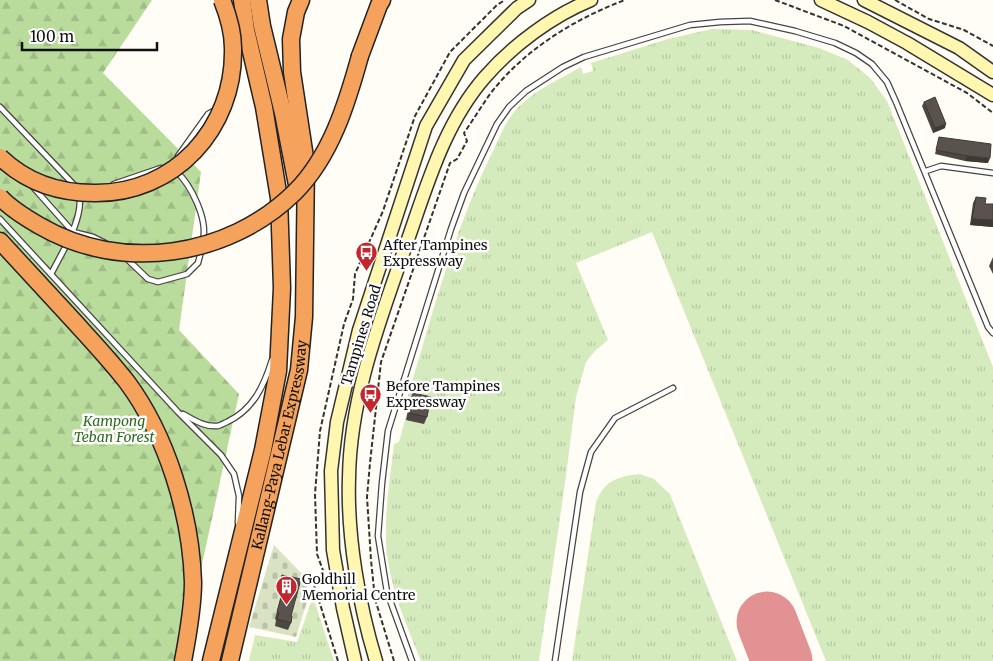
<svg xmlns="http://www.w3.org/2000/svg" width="993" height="661" font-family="Merriweather,serif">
  <defs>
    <pattern id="grass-tufts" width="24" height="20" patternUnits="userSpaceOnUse" patternTransform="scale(1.25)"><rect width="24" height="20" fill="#d5ebbd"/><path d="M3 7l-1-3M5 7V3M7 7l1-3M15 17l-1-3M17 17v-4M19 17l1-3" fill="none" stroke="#b6c8a1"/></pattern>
    <pattern id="forest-firs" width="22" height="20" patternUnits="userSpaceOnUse" patternTransform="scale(1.25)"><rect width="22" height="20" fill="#b9dc9c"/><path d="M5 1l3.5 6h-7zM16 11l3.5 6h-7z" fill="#9ebc85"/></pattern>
    <pattern id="cemetery-stones" width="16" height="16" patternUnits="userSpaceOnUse" patternTransform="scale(1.25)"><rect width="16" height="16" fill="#d9e3c4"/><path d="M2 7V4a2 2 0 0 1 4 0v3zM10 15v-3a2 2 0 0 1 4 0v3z" fill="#b9c2a7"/></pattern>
  </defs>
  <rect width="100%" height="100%" fill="#fffdf5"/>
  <g fill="url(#grass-tufts)">
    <path d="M712,29L752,30L819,48L848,60L870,78L887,101L993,367V661H826L652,232L576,263L608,340L595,351L586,362L576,397L565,483L539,661H421C407,627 392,592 387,555C383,519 390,480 394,444L399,442L409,405L407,399C432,315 454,230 493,151C501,134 508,115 523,103C539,88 562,78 581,67L583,74L593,71L591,63L668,39Z"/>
    <path d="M640,474L654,479L670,494L737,661H572L596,502C604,481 618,476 640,474Z"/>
    <polygon points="313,597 334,661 249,661 255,635 297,642"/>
  </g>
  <polygon fill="url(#forest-firs)" points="0,0 152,0 103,73 201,172 179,330 239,394 181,661 0,661"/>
  <polygon fill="url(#cemetery-stones)" points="274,545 305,577 309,595 296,637 249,627"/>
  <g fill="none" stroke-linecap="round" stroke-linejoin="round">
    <polyline stroke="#e29292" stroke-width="61" points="767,622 782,661"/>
    <defs>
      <g id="service">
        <polyline points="0,107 76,187"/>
        <polyline points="178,156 208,114 215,110"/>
        <path d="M176,171C191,185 208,219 203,240"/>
        <polyline points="926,171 941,166 993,173"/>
        <polyline points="114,184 161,168"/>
        <polyline points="33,187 73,232 93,237 105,243"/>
        <polyline points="0,219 178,412 221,455 234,474 239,496 238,523"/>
        <path d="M72,233C77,221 82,207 79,195"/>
        <polyline points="126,258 148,279 158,282 187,274 198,263 202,248"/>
        <polyline points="51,274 68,242"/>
        <path d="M183,414C194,420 204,427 217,426C220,426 224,423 227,422C253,410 264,386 272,360"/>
        <polyline points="412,661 387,592 378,536 382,483 388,431 451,229 464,193 497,124 509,107 526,91 563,67 584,57 690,25 720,22 750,21 795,31 835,43 856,53 872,64 887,82 896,102 988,327 993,333"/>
        <polyline points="555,661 580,492 591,452 615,418 673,388"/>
      </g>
      <g id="secondary">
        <polyline points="821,0 868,22 907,43 993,95"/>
        <polyline points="864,0 959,48 993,72"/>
        <polyline points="355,661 343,608 333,550 331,471 337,422 359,330 426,126 464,60 517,8 529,0"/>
        <path d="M376,661C359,605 347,537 349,478C350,398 379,323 405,248C426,189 443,125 485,77C513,45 552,16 591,0"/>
      </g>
      <g id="motorway">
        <polyline points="258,0 262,26 283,113 299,195"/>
        <polyline points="360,56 379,5 382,0"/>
        <path d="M0,241C24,267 48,293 72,319C91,340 110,360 127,382C167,436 191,515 193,582C193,608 188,635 183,661"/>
        <polyline points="211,661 263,450 278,371 282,288 279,198 264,107 246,30 242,0"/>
        <path id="s1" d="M230,661L299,370L304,317L306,164L292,72L291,39L296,12L301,0"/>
      </g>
    </defs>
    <use href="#service" stroke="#444" stroke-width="7"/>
    <use href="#secondary" stroke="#333" stroke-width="15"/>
    <use href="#motorway" stroke="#222" stroke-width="19"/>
    <g stroke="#333" stroke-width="2" stroke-dasharray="5 2.5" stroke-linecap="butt">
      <polyline points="775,0 844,26 967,93 993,113"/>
      <polyline points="895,0 929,19 964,30 993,46"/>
      <polyline points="338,661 314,585 325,576 317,554 315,494 320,431 344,324 353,299 355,274 383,211 415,116 450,52 497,5 505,0"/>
      <path d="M394,661L375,599L371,560L367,497L370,463L381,362L450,163L457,159L467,141L464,133C473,120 481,107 490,94C524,50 574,19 625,0"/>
    </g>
    <use href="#service" stroke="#fff" stroke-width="4.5"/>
    <use href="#secondary" stroke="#fff6b0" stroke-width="12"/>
    <use href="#motorway" stroke="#f5a25d" stroke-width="16"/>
    <defs>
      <g id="motorway-bridge">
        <path d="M0,157C26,182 59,193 94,193C174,194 235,129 233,48C233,32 228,15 222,0"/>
        <path d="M0,197C11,209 26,218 40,226C121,273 228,258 295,192C331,156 347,103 360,56"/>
      </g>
    </defs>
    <use href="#motorway-bridge" stroke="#222" stroke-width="19" stroke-linecap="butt"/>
    <use href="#motorway-bridge" stroke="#f5a25d" stroke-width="16"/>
  </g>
  <g fill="#4d4742">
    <polygon points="924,102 945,128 933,133 922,106"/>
    <polygon points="939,137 988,163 965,161 935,154"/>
    <polygon points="976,197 985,204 993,204 993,227 970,225 973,203"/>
    <polygon points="993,257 993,274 989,266"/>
    <polygon points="413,393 427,417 424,424 406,420 410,400"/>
    <polygon points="282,575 291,616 291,623 288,630 275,626 276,620 275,619 282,593 277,592"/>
  </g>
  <g fill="#3f3936">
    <polygon points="946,124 945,128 933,133 935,128"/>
    <polygon points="967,156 990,158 988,163 965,161"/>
    <polygon points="972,219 993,220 993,227 970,225"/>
  </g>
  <g fill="#5a524d" stroke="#3f3936">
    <polygon points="935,97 946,124 935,128 924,102"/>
    <polygon points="939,137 991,144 990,158 967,156 936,150"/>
    <polygon points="976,197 986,198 985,204 993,204 993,220 972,219"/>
    <polygon points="413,393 431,397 427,417 409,413"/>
    <polygon points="282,575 301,579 291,616 292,616 291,623 277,619 279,613 277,612 284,586 279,585"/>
  </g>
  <defs>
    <symbol id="bus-pin" viewBox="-11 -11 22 30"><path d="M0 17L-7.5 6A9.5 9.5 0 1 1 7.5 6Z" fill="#c4262e" stroke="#fff"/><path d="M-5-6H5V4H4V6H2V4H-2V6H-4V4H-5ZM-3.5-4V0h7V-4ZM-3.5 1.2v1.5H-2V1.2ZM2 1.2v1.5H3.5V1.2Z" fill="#fff"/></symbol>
    <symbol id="building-pin" viewBox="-11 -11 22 30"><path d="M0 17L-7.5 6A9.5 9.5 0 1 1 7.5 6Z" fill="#c4262e" stroke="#fff"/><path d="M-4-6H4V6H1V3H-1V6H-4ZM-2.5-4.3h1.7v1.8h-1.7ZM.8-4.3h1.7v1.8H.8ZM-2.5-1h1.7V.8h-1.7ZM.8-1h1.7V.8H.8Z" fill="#fff"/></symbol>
  </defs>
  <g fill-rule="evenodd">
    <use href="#bus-pin" x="354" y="240" width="25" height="34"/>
    <use href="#bus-pin" x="358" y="382" width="25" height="34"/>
    <use href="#building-pin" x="274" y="574" width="25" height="34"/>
  </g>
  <g text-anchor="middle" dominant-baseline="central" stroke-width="5" stroke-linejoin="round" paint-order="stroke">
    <g font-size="14" fill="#111" stroke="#fff" text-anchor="start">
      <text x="383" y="245">After Tampines<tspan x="383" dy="16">Expressway</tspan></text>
      <text x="386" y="386">Before Tampines<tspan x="386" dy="16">Expressway</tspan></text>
      <text x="302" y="579">Goldhill<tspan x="302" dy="16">Memorial Centre</tspan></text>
    </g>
    <g font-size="14" fill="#111" stroke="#fff">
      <text transform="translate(361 335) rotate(-73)">Tampines Road</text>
      <text stroke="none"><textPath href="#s1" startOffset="222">Kallang-Paya Lebar Expressway</textPath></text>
    </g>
    <g font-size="14" font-style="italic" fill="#2f6b1f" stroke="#fff">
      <text x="114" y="421">Kampong<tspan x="114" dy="16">Teban Forest</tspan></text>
    </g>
  </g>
  <path d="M22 42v8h135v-8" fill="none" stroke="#111111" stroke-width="2.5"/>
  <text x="30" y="42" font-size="15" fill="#111111" stroke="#ffffff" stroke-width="4" paint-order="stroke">100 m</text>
</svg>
